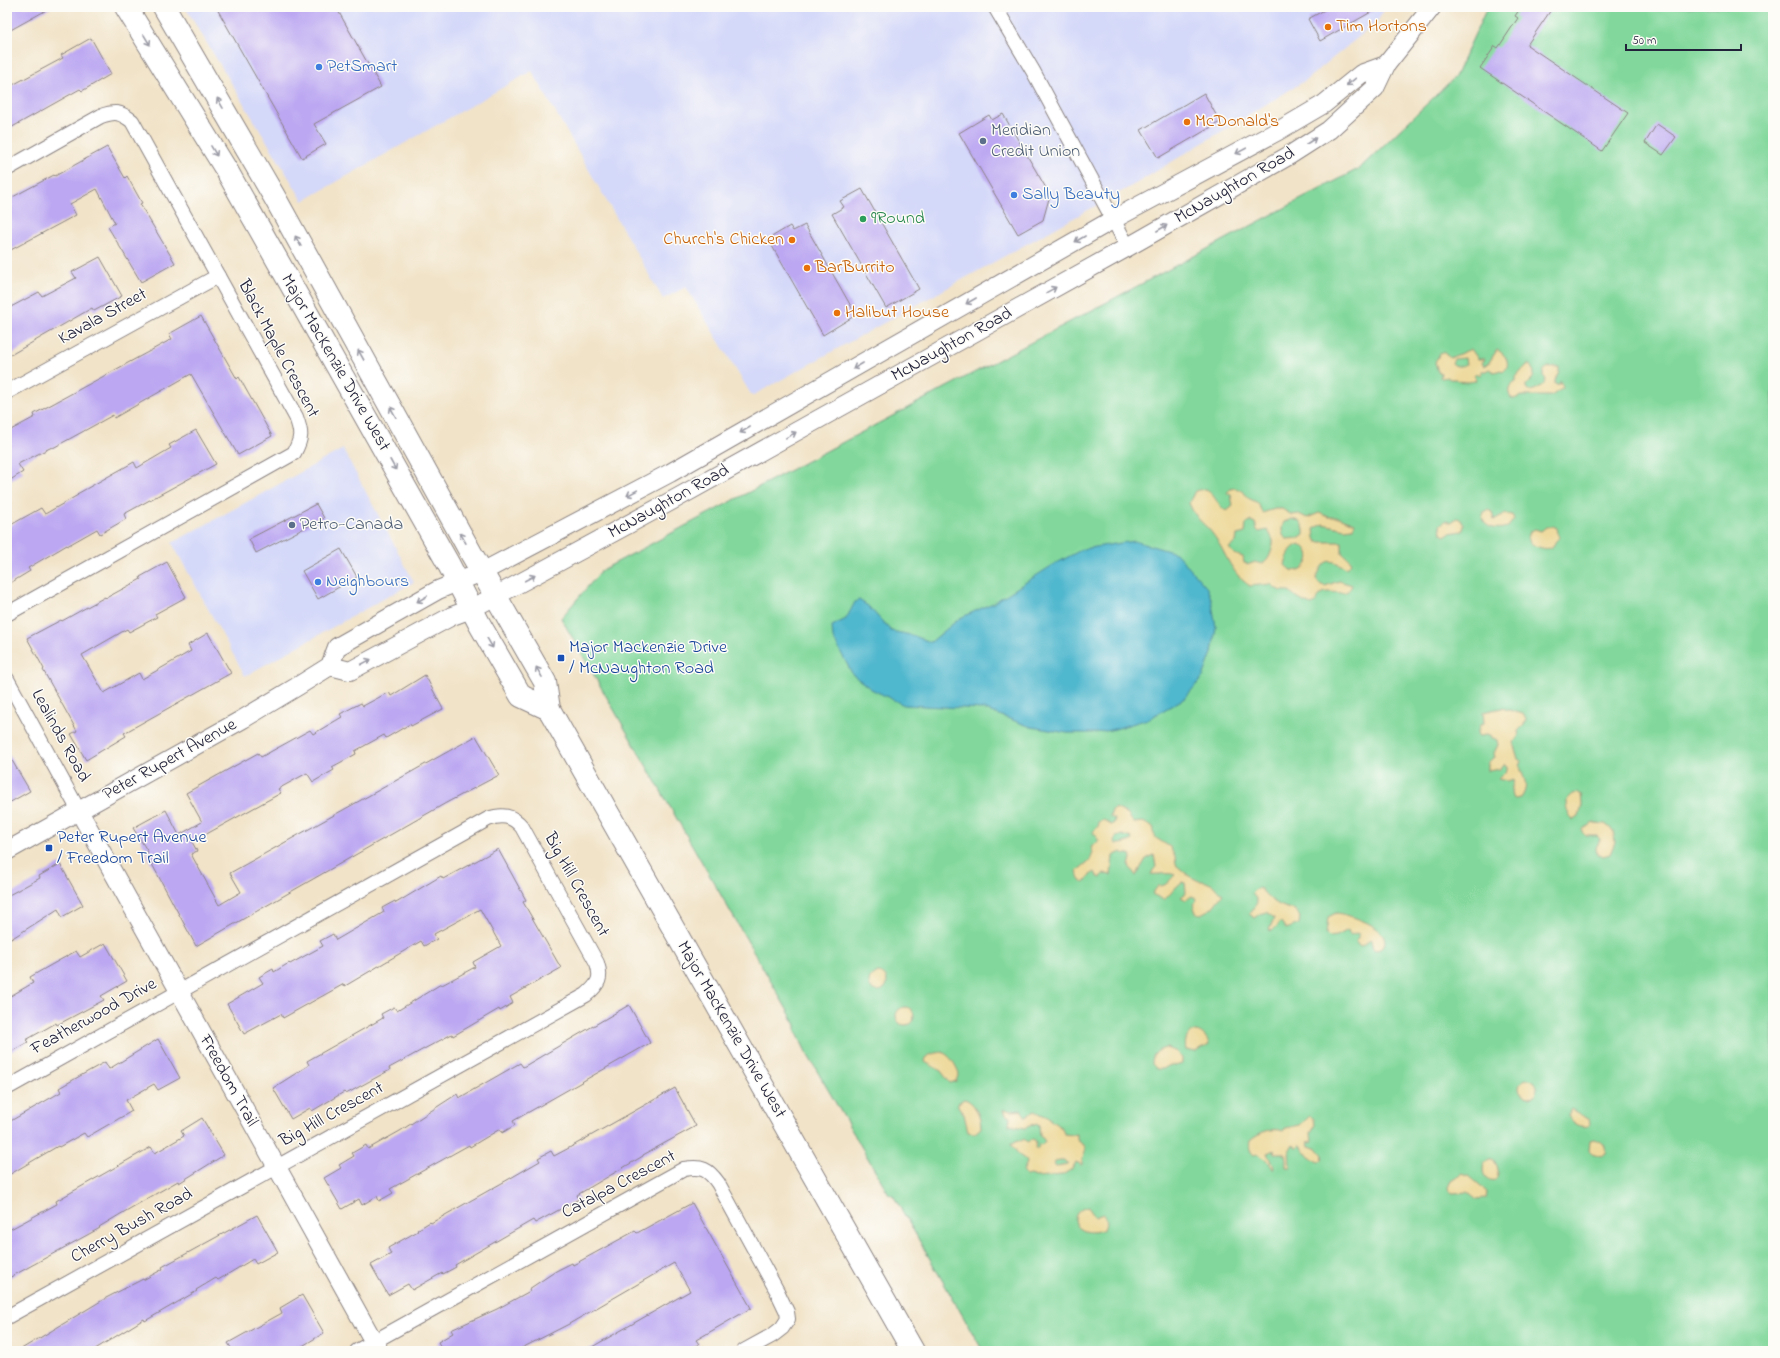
<svg xmlns="http://www.w3.org/2000/svg" width="1780" height="1358" font-family="'Indie Flower',sans-serif">
  <rect width="100%" height="100%" fill="#fdfcf7"/>
  <filter id="ink" filterUnits="userSpaceOnUse"><feTurbulence type="fractalNoise" baseFrequency=".025" numOctaves="2"/><feDisplacementMap in="SourceGraphic" scale="8" xChannelSelector="R" yChannelSelector="G"/><feConvolveMatrix kernelMatrix="1 2 1 2 8 2 1 2 1" color-interpolation-filters="sRGB"/></filter>
  <filter id="wash" filterUnits="userSpaceOnUse"><feTurbulence type="fractalNoise" baseFrequency=".012" numOctaves="4" result="noise"/><feDisplacementMap in="SourceGraphic" scale="16" xChannelSelector="R" yChannelSelector="G"/><feGaussianBlur stdDeviation="0.9" result="paint"/><feColorMatrix in="noise" values="0 0 0 0 0 0 0 0 0 0 0 0 0 0 0 0 0 1.4 0 .05"/><feComposite in="paint" operator="in"/></filter>
  <g filter="url(#wash)">
    <rect width="100%" height="100%" fill="#f1e3c8"/>
    <g fill="#d4d8f9">
      <polygon points="185,7 1386,7 1377,22 1306,80 1137,183 752,396 686,287 663,299 532,71 303,201"/>
      <polygon points="343,449 414,582 245,676 172,543"/>
    </g>
    <polygon fill="#82d89c" stroke="#527d6c" points="1490,7 1768,7 1773,24 1773,1351 983,1351 893,1195 889,1194 806,1052 796,1031 796,1025 561,618 602,570 1360,168 1455,77 1486,10"/>
    <g fill="#eeda9e" stroke="#887e6c" fill-rule="evenodd">
      <path d="M1471,349L1478,359H1485L1482,363L1484,366L1488,364L1497,350C1506,354 1512,365 1503,372L1501,370L1494,372L1489,369L1486,371H1482L1480,375L1476,373L1474,375L1476,379L1475,381C1469,382 1461,383 1456,379H1450L1447,377L1442,378L1440,377L1441,373L1438,372L1435,362L1440,353L1443,352L1450,358ZM1465,358L1466,364C1462,367 1455,367 1452,363L1454,359Z"/>
      <path d="M1527,365H1530L1534,372L1533,378L1526,385V389L1528,391C1535,391 1544,386 1546,379L1543,376C1544,364 1550,367 1559,367C1560,374 1554,377 1555,384H1560V380L1563,388L1551,396H1521L1514,399L1511,398C1506,391 1510,384 1516,381V377Z"/>
      <path d="M1235,488L1243,491L1248,498L1258,503L1262,513L1275,509H1282L1292,515L1299,514L1307,518L1319,513L1329,517H1339L1355,523L1353,528L1345,529L1323,524L1314,529L1315,538L1317,542H1342V553L1351,561L1350,565L1346,568C1328,557 1324,559 1316,579L1319,584L1325,586L1339,581L1352,585C1347,599 1333,589 1323,593C1319,595 1316,601 1313,605C1304,604 1296,597 1289,591C1281,591 1277,591 1271,584L1250,586C1229,572 1226,551 1212,533C1208,527 1201,523 1197,517C1194,513 1191,508 1189,503L1195,491C1215,484 1214,506 1227,511L1233,506L1231,495L1227,493L1230,489ZM1292,519C1301,521 1305,526 1304,535L1300,538L1286,539C1281,534 1281,528 1284,522ZM1251,521L1255,523L1257,530L1259,532L1267,530C1269,533 1273,538 1273,541C1274,546 1269,560 1265,562C1262,565 1258,563 1255,562L1250,564L1244,563L1243,557L1234,554L1229,548L1236,542L1237,535L1245,533L1246,524ZM1300,544C1321,556 1299,582 1285,565C1288,556 1289,547 1300,544Z"/>
      <path d="M1488,510L1492,512L1494,520C1500,516 1505,513 1512,515L1514,519L1508,527C1498,530 1486,529 1482,518L1484,512Z"/>
      <polygon points="1457,518 1460,519 1464,525 1463,531 1449,533 1445,536 1441,534 1440,525 1446,520 1450,523"/>
      <path d="M1553,526L1557,528L1559,538C1555,541 1555,543 1553,546C1548,552 1537,546 1531,545L1528,538L1530,531L1535,529L1541,531L1546,527Z"/>
      <path d="M1502,708L1523,714L1526,718L1524,725L1518,731L1519,736L1513,742L1518,759L1521,761C1517,774 1533,781 1521,798L1515,799L1512,797L1511,791L1514,779L1507,781L1498,779L1507,770V766L1504,764L1500,769L1488,771V762L1495,758L1494,753L1498,745L1497,740L1487,735L1479,736L1477,734L1480,725L1484,723L1483,712Z"/>
      <path d="M1578,793L1581,794L1582,805L1579,817L1573,820L1569,816C1568,806 1562,795 1578,793Z"/>
      <path d="M1116,808L1127,814L1134,823L1143,822L1154,828L1153,832L1156,838L1170,847L1175,857L1176,865L1189,876L1199,881H1204L1213,885L1219,892L1223,894L1212,908L1201,914L1196,913L1193,904L1197,900L1196,898L1192,896L1186,900L1181,897L1186,893L1185,883L1182,882C1175,887 1171,894 1164,900L1152,894L1158,886C1168,886 1168,881 1175,875C1169,872 1158,875 1151,874L1154,869L1156,867L1154,855L1146,859L1136,876L1129,866L1131,858L1130,854H1124L1121,852L1113,856L1111,875L1103,874L1101,878L1097,876L1095,872L1090,875L1085,883C1079,881 1078,877 1077,871L1090,860L1093,853L1091,847L1099,841L1093,832L1099,825L1098,822L1104,820L1111,825L1114,823L1115,819L1110,817L1112,810ZM1122,835L1132,838L1131,841L1121,844H1116L1114,841L1116,837Z"/>
      <polygon points="1594,823 1605,824 1613,830 1615,842 1610,854 1603,856 1597,855 1596,848 1600,839 1597,836 1586,836 1582,832 1582,829"/>
      <path d="M1257,888L1261,889C1270,901 1280,907 1295,910L1300,916L1299,924L1286,929L1281,922L1272,931L1269,930L1274,918L1267,912L1262,913L1255,918L1249,914L1257,903V900L1252,893Z"/>
      <path d="M1336,913C1348,914 1392,928 1384,945C1383,948 1379,948 1377,950L1373,949L1371,940L1361,946L1358,945L1356,942L1359,938V934L1356,933L1350,935L1348,930L1337,936L1329,937L1326,934L1328,917Z"/>
      <circle cx="878" cy="982" r="9"/>
      <circle cx="905" cy="1016" r="9"/>
      <path d="M1197,1031C1203,1033 1208,1038 1209,1045L1196,1052L1186,1050C1184,1041 1187,1032 1197,1031Z"/>
      <path d="M1166,1048L1175,1051L1182,1058V1064L1175,1066L1170,1065L1163,1069H1157L1152,1064C1152,1054 1157,1050 1166,1048Z"/>
      <path d="M942,1052C951,1056 955,1064 959,1073L956,1081L950,1083L941,1071L925,1062L926,1058L931,1054Z"/>
      <circle cx="1528" cy="1088" r="9"/>
      <path d="M964,1099C975,1101 981,1118 981,1128L975,1133L968,1132L964,1114L958,1106V1103Z"/>
      <path d="M1004,1109L1012,1111L1021,1110L1026,1117L1034,1111L1050,1118V1120L1062,1128L1064,1134L1073,1135L1077,1134V1140L1085,1146C1087,1153 1081,1158 1082,1165L1076,1162L1072,1169L1062,1175L1036,1177L1031,1175L1026,1176L1023,1171L1027,1163L1026,1160L1019,1155L1011,1144L1018,1140L1021,1141L1024,1139L1027,1142L1033,1139L1036,1141L1035,1149H1038L1039,1144L1042,1145L1045,1141L1040,1135L1039,1125L1037,1123L1025,1128L1009,1125L1010,1117L1006,1115ZM1059,1160H1064L1068,1165L1056,1167L1054,1165L1055,1162Z"/>
      <path d="M1571,1109L1589,1120L1590,1123L1589,1126C1580,1128 1572,1123 1568,1115Z"/>
      <path d="M1310,1116L1314,1119L1315,1124L1311,1133L1312,1142L1309,1141L1308,1145L1318,1149L1323,1155L1322,1160L1318,1162L1309,1157L1300,1145L1297,1149L1293,1144L1289,1151L1290,1167H1286V1159L1285,1154H1275L1274,1149L1273,1151L1268,1153L1274,1167L1273,1169L1268,1161L1257,1154L1254,1155C1249,1151 1249,1146 1250,1140C1259,1132 1273,1127 1283,1131L1286,1128L1300,1125Z"/>
      <path d="M1594,1139C1602,1141 1607,1145 1605,1153L1601,1156L1592,1153L1589,1150L1590,1140Z"/>
      <path d="M1489,1159H1493C1498,1166 1500,1172 1496,1180C1482,1183 1479,1165 1489,1159Z"/>
      <polygon points="1462,1174 1469,1176 1487,1191 1486,1199 1477,1200 1467,1192 1453,1193 1449,1191 1448,1187 1451,1181"/>
      <path d="M1088,1207L1095,1217L1103,1214L1107,1221L1104,1229C1076,1241 1064,1212 1088,1207Z"/>
    </g>
    <polygon fill="#50b7ce" stroke="#396c84" points="1134,541 1176,553 1207,588 1211,598 1216,627 1212,653 1203,677 1185,698 1148,719 1115,729 1096,733 1067,733 1031,727 983,709 904,705 871,689 853,675 833,638 832,626 846,619 855,602 859,600 868,606 891,631 911,635 931,642 960,618 993,603 1053,565 1083,549"/>
    <g id="blocks">
      <g fill="#bca8f2">
        <polygon points="7,7 52,7 7,32"/>
        <polygon points="216,7 336,7 381,87 314,124 326,144 302,158"/>
        <polygon points="1330,7 1380,7 1320,41 1308,19"/>
        <polygon points="1521,7 1553,7 1527,45 1628,113 1602,151 1480,68 1495,46 1498,48 1518,18 1515,16"/>
        <polygon points="91,38 111,74 82,91 80,89 7,130 7,88 63,58 61,55"/>
        <polygon points="1204,93 1220,122 1158,158 1141,130"/>
        <polygon points="1003,114 1050,195 1043,220 1018,234 959,133 989,115 992,120"/>
        <polygon points="1657,124 1676,137 1663,155 1645,143"/>
        <polygon points="107,147 125,178 127,176 142,203 140,204 175,263 141,282 108,227 115,223 97,189 70,204 76,215 7,252 7,200 54,175 55,176"/>
        <polygon points="862,189 919,289 886,308 832,214 844,207 840,201"/>
        <polygon points="805,225 856,315 823,335 768,239 790,226 793,231"/>
        <polygon points="100,257 122,296 94,311 92,308 7,357 7,309 39,292 42,296 76,278 72,272"/>
        <polygon points="201,316 237,379 239,377 272,436 238,455 191,374 114,418 113,415 53,448 52,447 18,464 23,472 7,482 7,432 35,417 34,414 172,339 169,334"/>
        <polygon points="196,430 216,464 124,514 126,519 100,534 97,529 67,546 67,545 28,568 30,571 7,585 7,527 41,508 45,514 78,495 77,494 134,462 137,468 171,448 169,445"/>
        <polygon points="316,504 324,518 256,553 249,539"/>
        <polygon points="341,549 357,577 318,599 302,571"/>
        <polygon points="167,562 186,597 155,614 157,617 129,632 127,629 82,655 104,693 139,673 142,679 165,666 191,651 188,645 208,633 231,673 124,733 126,736 86,760 71,734 77,731 43,670 44,669 27,638 61,620 62,621 105,597 106,598 141,579 140,577"/>
        <polygon points="425,675 443,709 411,726 410,724 386,738 384,735 355,751 356,754 332,767 334,770 313,782 307,773 278,789 281,793 192,842 197,851 191,854 219,905 241,892 230,873 476,736 499,775 446,803 196,946 146,853 148,852 133,828 166,810 179,835 202,822 186,793 258,753 261,757 310,730 313,734 342,717 340,714 361,703 363,706 389,692 391,696"/>
        <polygon points="7,752 30,791 7,804"/>
        <polygon points="498,849 526,900 523,902 561,968 510,997 513,1003 500,1011 499,1009 453,1036 452,1034 422,1050 389,1068 390,1070 346,1094 344,1092 312,1111 310,1108 291,1119 273,1088 309,1065 307,1061 383,1018 381,1014 394,1007 397,1011 441,984 442,985 475,967 473,962 501,946 480,909 434,934 437,939 424,946 421,941 345,986 344,984 283,1018 281,1014 244,1034 227,1004 263,983 259,977 273,969 274,972 289,963 290,964 323,946 320,941 333,934 336,940 384,912 382,908 395,901 396,903 441,876 443,879"/>
        <polygon points="60,864 83,905 62,917 58,909 11,939 7,933 7,896 40,878 39,876"/>
        <polygon points="105,943 127,981 101,996 104,1000 57,1025 56,1023 26,1040 28,1042 7,1054 7,998 33,983 30,977 51,965 76,951 80,957"/>
        <polygon points="629,1005 650,1043 513,1121 515,1125 502,1133 500,1129 470,1147 469,1145 390,1189 393,1193 379,1201 377,1196 362,1205 359,1199 342,1209 324,1178 341,1168 339,1165 354,1156 352,1153 366,1145 368,1149 400,1131 457,1094 459,1098 520,1063 523,1067"/>
        <polygon points="158,1039 180,1078 158,1090 154,1084 126,1100 132,1111 87,1137 84,1133 59,1147 58,1146 7,1176 7,1123 61,1092 59,1088 80,1076 105,1062 109,1069"/>
        <polygon points="675,1088 696,1126 643,1155 643,1156 577,1195 579,1199 535,1223 533,1220 455,1265 456,1267 443,1274 442,1273 412,1290 408,1284 388,1295 371,1265 391,1254 388,1248 418,1231 417,1230 430,1222 431,1223 509,1179 540,1161 538,1158 551,1151 554,1156 569,1148"/>
        <polygon points="202,1118 224,1155 179,1183 178,1181 124,1212 99,1227 100,1228 7,1279 7,1231 57,1204 56,1201 151,1147 155,1153 184,1136 181,1131"/>
        <polygon points="692,1203 751,1308 696,1340 699,1344 686,1351 585,1351 690,1291 674,1263 569,1324 516,1351 443,1351 438,1342 453,1333 451,1330 497,1309 530,1291 529,1289 556,1271 572,1263 573,1265 635,1231 637,1233"/>
        <polygon points="257,1215 278,1252 256,1264 253,1259 218,1280 216,1278 196,1290 197,1291 145,1321 144,1319 92,1351 18,1351 106,1298 143,1279 143,1280 163,1269 162,1267"/>
        <polygon points="302,1295 324,1333 294,1351 233,1351 228,1343 282,1313 280,1308"/>
      </g>
    </g>
  </g>
  <g filter="url(#ink)">
    <use href="#blocks" fill-opacity="0" stroke="#8a8282" stroke-width="1"/>
    <g fill="none" stroke-linecap="round" stroke-linejoin="round">
      <defs>
        <g id="minor">
          <polyline points="995,7 1033,71 1128,247"/>
          <path d="M7,169L101,116C116,111 120,112 132,121L296,417C302,433 302,438 294,453L7,614"/>
          <polyline points="7,392 218,276"/>
          <polyline points="7,679 79,811"/>
          <path d="M7,1088L488,819C502,814 512,815 522,827L597,963C602,978 599,984 586,995L7,1317"/>
          <path d="M357,1351L684,1169C702,1166 708,1169 718,1183L777,1291L787,1312L788,1319L782,1328L773,1335L744,1351"/>
        </g>
        <g id="tertiary">
          <polyline points="330,666 350,671 452,616 471,609 518,584 675,499 1128,247 1290,155 1329,130 1375,88 1386,65 1432,7"/>
          <polyline points="79,811 379,1351"/>
          <polyline points="7,851 243,719 298,686 330,666 337,647 438,590 482,572 670,473 1114,219 1278,131 1324,104 1361,74 1386,65"/>
        </g>
        <g id="primary">
          <polyline points="126,7 227,171 449,565 480,625 521,696 549,709"/>
          <polyline points="164,7 275,198 471,553 545,682 549,709 913,1351"/>
        </g>
      </defs>
      <use href="#minor" stroke="#8a8282" stroke-width="16"/>
      <use href="#tertiary" stroke="#8a8282" stroke-width="20"/>
      <use href="#primary" stroke="#8a8282" stroke-width="24"/>
      <use href="#minor" stroke="#fff" stroke-width="14"/>
      <use href="#tertiary" stroke="#fff" stroke-width="18"/>
      <use href="#primary" stroke="#fff" stroke-width="22"/>
    </g>
    <defs><path id="oneway-shaft" d="M-6 0H5M1.5-3L5.5 0L1.5 3" fill="none" stroke-width="1.6" stroke-linecap="round" stroke-linejoin="round"/></defs>
    <g stroke="#9c9ca7">
      <use href="#oneway-shaft" transform="translate(147 40) rotate(59)"/>
      <use href="#oneway-shaft" transform="translate(1351 82) rotate(141)"/>
      <use href="#oneway-shaft" transform="translate(220 103) rotate(-120)"/>
      <use href="#oneway-shaft" transform="translate(1311 141) rotate(-33)"/>
      <use href="#oneway-shaft" transform="translate(214 151) rotate(59)"/>
      <use href="#oneway-shaft" transform="translate(1241 151) rotate(152)"/>
      <use href="#oneway-shaft" transform="translate(1162 228) rotate(-30)"/>
      <use href="#oneway-shaft" transform="translate(1080 239) rotate(150)"/>
      <use href="#oneway-shaft" transform="translate(298 241) rotate(-119)"/>
      <use href="#oneway-shaft" transform="translate(1051 290) rotate(-29)"/>
      <use href="#oneway-shaft" transform="translate(971 301) rotate(150)"/>
      <use href="#oneway-shaft" transform="translate(361 355) rotate(-119)"/>
      <use href="#oneway-shaft" transform="translate(858 366) rotate(150)"/>
      <use href="#oneway-shaft" transform="translate(393 412) rotate(-119)"/>
      <use href="#oneway-shaft" transform="translate(745 430) rotate(150)"/>
      <use href="#oneway-shaft" transform="translate(791 435) rotate(-29)"/>
      <use href="#oneway-shaft" transform="translate(393 465) rotate(61)"/>
      <use href="#oneway-shaft" transform="translate(632 493) rotate(152)"/>
      <use href="#oneway-shaft" transform="translate(463 538) rotate(-119)"/>
      <use href="#oneway-shaft" transform="translate(530 578) rotate(-28)"/>
      <use href="#oneway-shaft" transform="translate(422 599) rotate(150)"/>
      <use href="#oneway-shaft" transform="translate(490 643) rotate(60)"/>
      <use href="#oneway-shaft" transform="translate(366 662) rotate(-28)"/>
      <use href="#oneway-shaft" transform="translate(539 672) rotate(-120)"/>
    </g>
  </g>
  <g fill="#e8710a" stroke="#fdfcf7" stroke-width="1.5">
    <circle cx="1328" cy="27" r="4"/>
    <circle cx="1187" cy="122" r="4"/>
    <circle cx="792" cy="240" r="4"/>
    <circle cx="807" cy="268" r="4"/>
    <circle cx="837" cy="313" r="4"/>
  </g>
  <g fill="#3f7fe0" stroke="#fdfcf7" stroke-width="1.5">
    <circle cx="319" cy="67" r="4"/>
    <circle cx="1014" cy="195" r="4"/>
    <circle cx="318" cy="582" r="4"/>
  </g>
  <g fill="#5c6f8a" stroke="#fdfcf7" stroke-width="1.5">
    <circle cx="983" cy="141" r="4"/>
    <circle cx="292" cy="525" r="4"/>
  </g>
  <circle fill="#2e9e5b" stroke="#fdfcf7" stroke-width="1.5" cx="863" cy="219" r="4"/>
  <g fill="#1a4fb4" stroke="#fdfcf7" stroke-width="1.5">
    <rect x="557" y="654" width="8" height="8" rx="2"/>
    <rect x="45" y="844" width="8" height="8" rx="2"/>
  </g>
  <g text-anchor="middle" dominant-baseline="central" stroke-width="3" stroke-linejoin="round" paint-order="stroke">
    <g font-size="18" fill="#c56008" stroke="#fdfcf7" text-anchor="start">
      <text x="1336" y="27">Tim Hortons</text>
      <text x="1195" y="122">McDonald's</text>
      <text x="784" y="240" text-anchor="end">Church's Chicken</text>
      <text x="815" y="268">BarBurrito</text>
      <text x="845" y="313">Halibut House</text>
    </g>
    <g font-size="18" fill="#366cbe" stroke="#fdfcf7" text-anchor="start">
      <text x="327" y="67">PetSmart</text>
      <text x="1022" y="195">Sally Beauty</text>
      <text x="326" y="582">Neighbours</text>
    </g>
    <g font-size="18" fill="#4e5e75" stroke="#fdfcf7" text-anchor="start">
      <text x="991" y="131">Meridian<tspan x="991" dy="21">Credit Union</tspan></text>
      <text x="300" y="525">Petro-Canada</text>
    </g>
    <g font-size="18" fill="#22223b" stroke="#fdfcf7">
      <text transform="translate(1235 186) rotate(-30)">McNaughton Road</text>
      <text transform="translate(103 317) rotate(-29)">Kavala Street</text>
      <text transform="translate(952 345) rotate(-29)">McNaughton Road</text>
      <text transform="translate(278 349) rotate(62)">Black Maple Crescent</text>
      <text transform="translate(335 363) rotate(60)">Major MacKenzie Drive West</text>
      <text transform="translate(669 502) rotate(-29)">McNaughton Road</text>
      <text transform="translate(60 736) rotate(61)">Lealinds Road</text>
      <text transform="translate(170 760) rotate(-29)">Peter Rupert Avenue</text>
      <text transform="translate(576 885) rotate(61)">Big Hill Crescent</text>
      <text transform="translate(94 1017) rotate(-29)">Featherwood Drive</text>
      <text transform="translate(731 1030) rotate(60)">Major MacKenzie Drive West</text>
      <text transform="translate(228 1081) rotate(61)">Freedom Trail</text>
      <text transform="translate(332 1115) rotate(-29)">Big Hill Crescent</text>
      <text transform="translate(619 1185) rotate(-28)">Catalpa Crescent</text>
      <text transform="translate(132 1226) rotate(-29)">Cherry Bush Road</text>
    </g>
    <g font-size="18" fill="#27864d" stroke="#fdfcf7" text-anchor="start">
      <text x="871" y="219">9Round</text>
    </g>
    <g font-size="18" fill="#164399" stroke="#fdfcf7" text-anchor="start">
      <text x="569" y="648">Major Mackenzie Drive<tspan x="569" dy="21">/ McNaughton Road</tspan></text>
      <text x="57" y="838">Peter Rupert Avenue<tspan x="57" dy="21">/ Freedom Trail</tspan></text>
    </g>
  </g>
  <rect width="1780" height="1358" fill="none" stroke="#fdfcf7" stroke-width="24"/>
  <path d="M1626 44v6h115v-6" fill="none" stroke="#22223b" stroke-width="2"/>
  <text x="1632" y="44" font-size="12" fill="#22223b" stroke="#fdfcf7" stroke-width="3" paint-order="stroke">50 m</text>
</svg>
